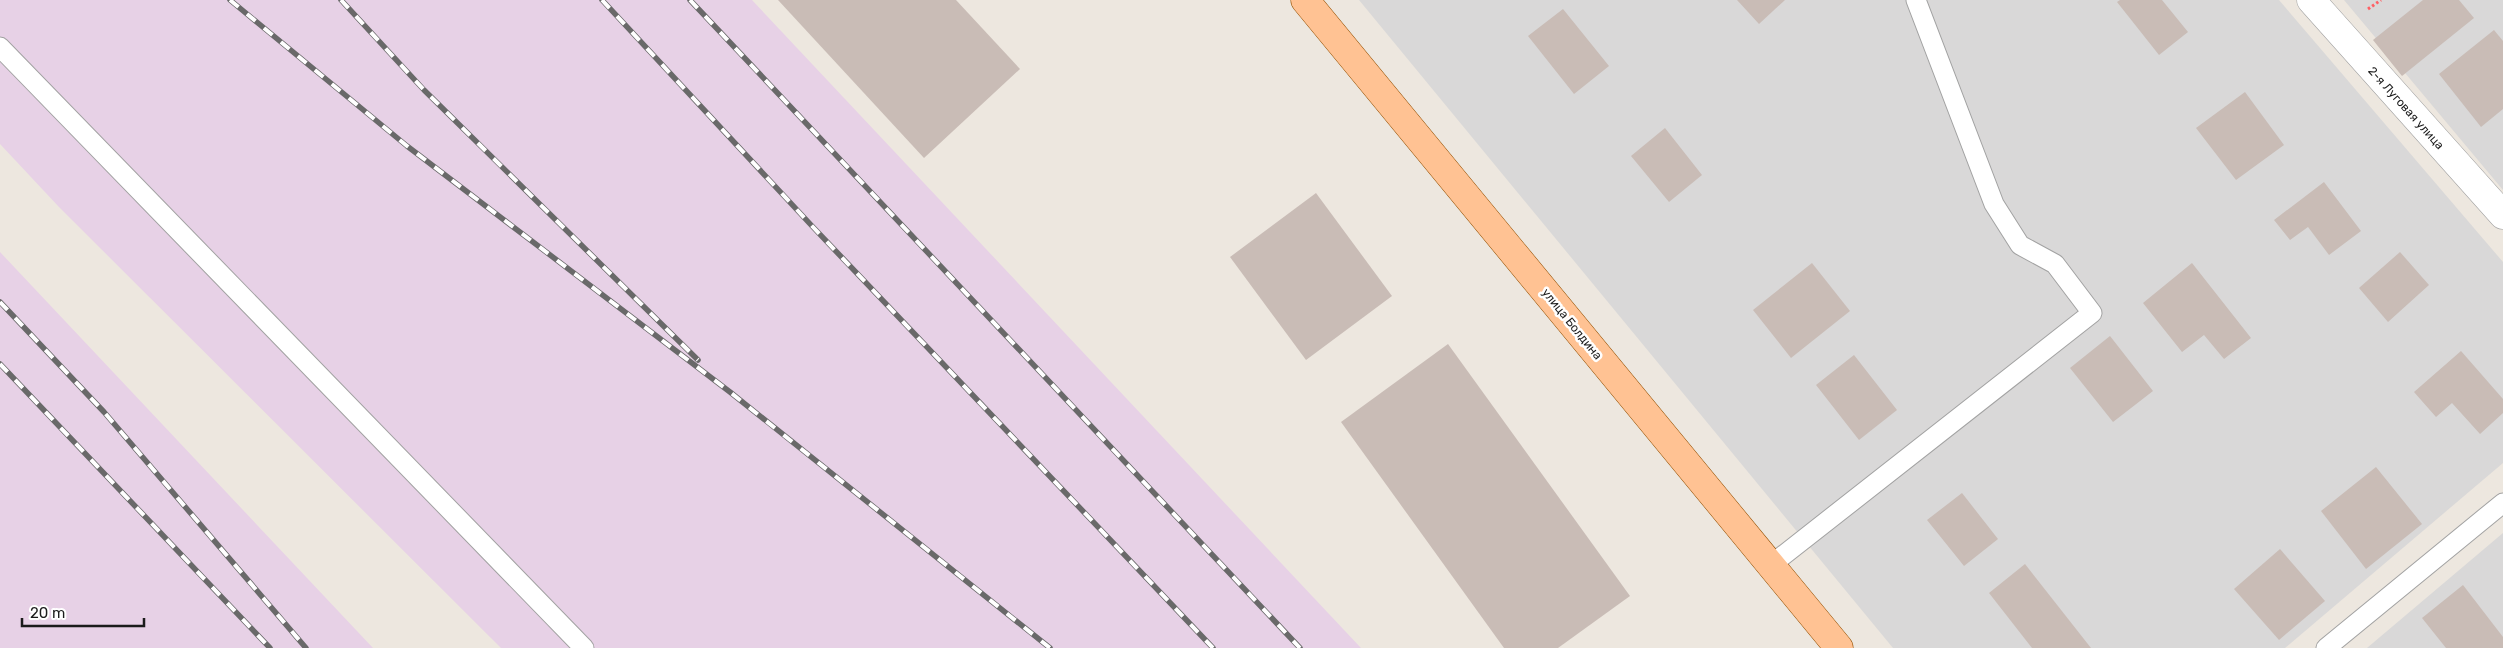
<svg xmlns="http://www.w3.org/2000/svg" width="2503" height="648" font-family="Rubik,sans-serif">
  <rect width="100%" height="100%" fill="#ede7df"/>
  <g fill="#d9d8d8">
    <polygon points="1359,0 2279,0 2503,262 2503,463 2285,648 1893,648"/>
    <polygon points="2344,0 2503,0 2503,190"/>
    <polygon points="2503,533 2503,648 2367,648"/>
  </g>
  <g fill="#e7d1e6">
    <polygon points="0,0 752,0 1361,648 501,648 59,207 0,144"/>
    <polygon points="0,252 373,648 0,648"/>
  </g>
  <g fill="#c9bcb6">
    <polygon points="778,0 956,0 1020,69 924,158"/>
    <polygon points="1737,0 1785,0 1759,24"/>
    <polygon points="2120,0 2162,0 2188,32 2159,55 2117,2"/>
    <polygon points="2423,0 2459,0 2474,18 2402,76 2373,40"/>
    <polygon points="1563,9 1609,66 1574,94 1528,36"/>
    <polygon points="2494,30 2503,41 2503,109 2481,127 2439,74"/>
    <polygon points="2245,92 2284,145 2236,180 2196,128"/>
    <polygon points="1665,128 1702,175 1669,202 1631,156"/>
    <polygon points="2324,182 2361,231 2329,255 2308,227 2290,240 2274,220"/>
    <polygon points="1316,193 1392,296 1306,360 1230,257"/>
    <polygon points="2400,252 2429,285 2388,322 2359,288"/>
    <polygon points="1812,263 1850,311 1791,358 1753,310"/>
    <polygon points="2192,263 2251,338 2224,359 2204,335 2182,352 2143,303"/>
    <polygon points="2110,336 2153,391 2113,422 2070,368"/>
    <polygon points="1448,344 1630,596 1558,648 1504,648 1341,422"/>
    <polygon points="2461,351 2503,399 2503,413 2480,434 2452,403 2436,417 2414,392"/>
    <polygon points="1854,355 1897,410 1859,440 1816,385"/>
    <polygon points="2376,467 2422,524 2366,569 2321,511"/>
    <polygon points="1962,493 1998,539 1964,566 1927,520"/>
    <polygon points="2280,549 2325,601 2279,640 2234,589"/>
    <polygon points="2025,564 2091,648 2032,648 1989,593"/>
    <polygon points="2463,585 2503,637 2503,648 2446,648 2422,618"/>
  </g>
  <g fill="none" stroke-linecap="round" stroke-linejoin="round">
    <defs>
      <g id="service">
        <polyline points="0,47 584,648"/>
        <polyline points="1771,565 2092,313 2055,264 2020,245 1994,204 1916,0"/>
        <polyline points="2326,648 2503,503"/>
      </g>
      <polyline id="minor" points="2311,0 2503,215"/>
      <polyline id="primary" points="1305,0 1839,648"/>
    </defs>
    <use href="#service" stroke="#a2a2a2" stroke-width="21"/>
    <use href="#minor" stroke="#a2a2a2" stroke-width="29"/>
    <use href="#primary" stroke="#924f00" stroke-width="29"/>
    <polyline stroke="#ff5f63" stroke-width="3" stroke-dasharray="2.5 2.5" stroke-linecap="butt" points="2368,9 2381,0"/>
    <use href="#service" stroke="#fff" stroke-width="19"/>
    <use href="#minor" stroke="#fff" stroke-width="28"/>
    <use href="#primary" stroke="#ffc293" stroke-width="28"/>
    <defs>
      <g id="rail">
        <polyline points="230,0 407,146 730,392 1050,648"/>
        <polyline points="341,0 424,90 698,360"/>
        <polyline points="602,0 812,226 1213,648"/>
        <polyline points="690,0 1300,648"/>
        <polyline points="0,302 104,412 306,648"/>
        <polyline points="0,364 270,648"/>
      </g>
    </defs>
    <use href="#rail" stroke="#696969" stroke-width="5.5"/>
    <use href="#rail" stroke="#fff" stroke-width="4" stroke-dasharray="11" stroke-linecap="butt"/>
  </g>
  <g text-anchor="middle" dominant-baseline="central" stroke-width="5" stroke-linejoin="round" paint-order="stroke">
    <g font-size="12" fill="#1b1b1b" stroke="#fff">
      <text transform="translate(2406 108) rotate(48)">2-я Луговая улица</text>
      <text transform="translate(1572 324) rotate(51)">улица Болдина</text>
    </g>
  </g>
  <path d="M22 618v8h122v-8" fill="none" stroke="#1b1b1b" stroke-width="2.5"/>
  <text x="30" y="618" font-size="15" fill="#1b1b1b" stroke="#ffffff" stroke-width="4" paint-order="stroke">20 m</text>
</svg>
